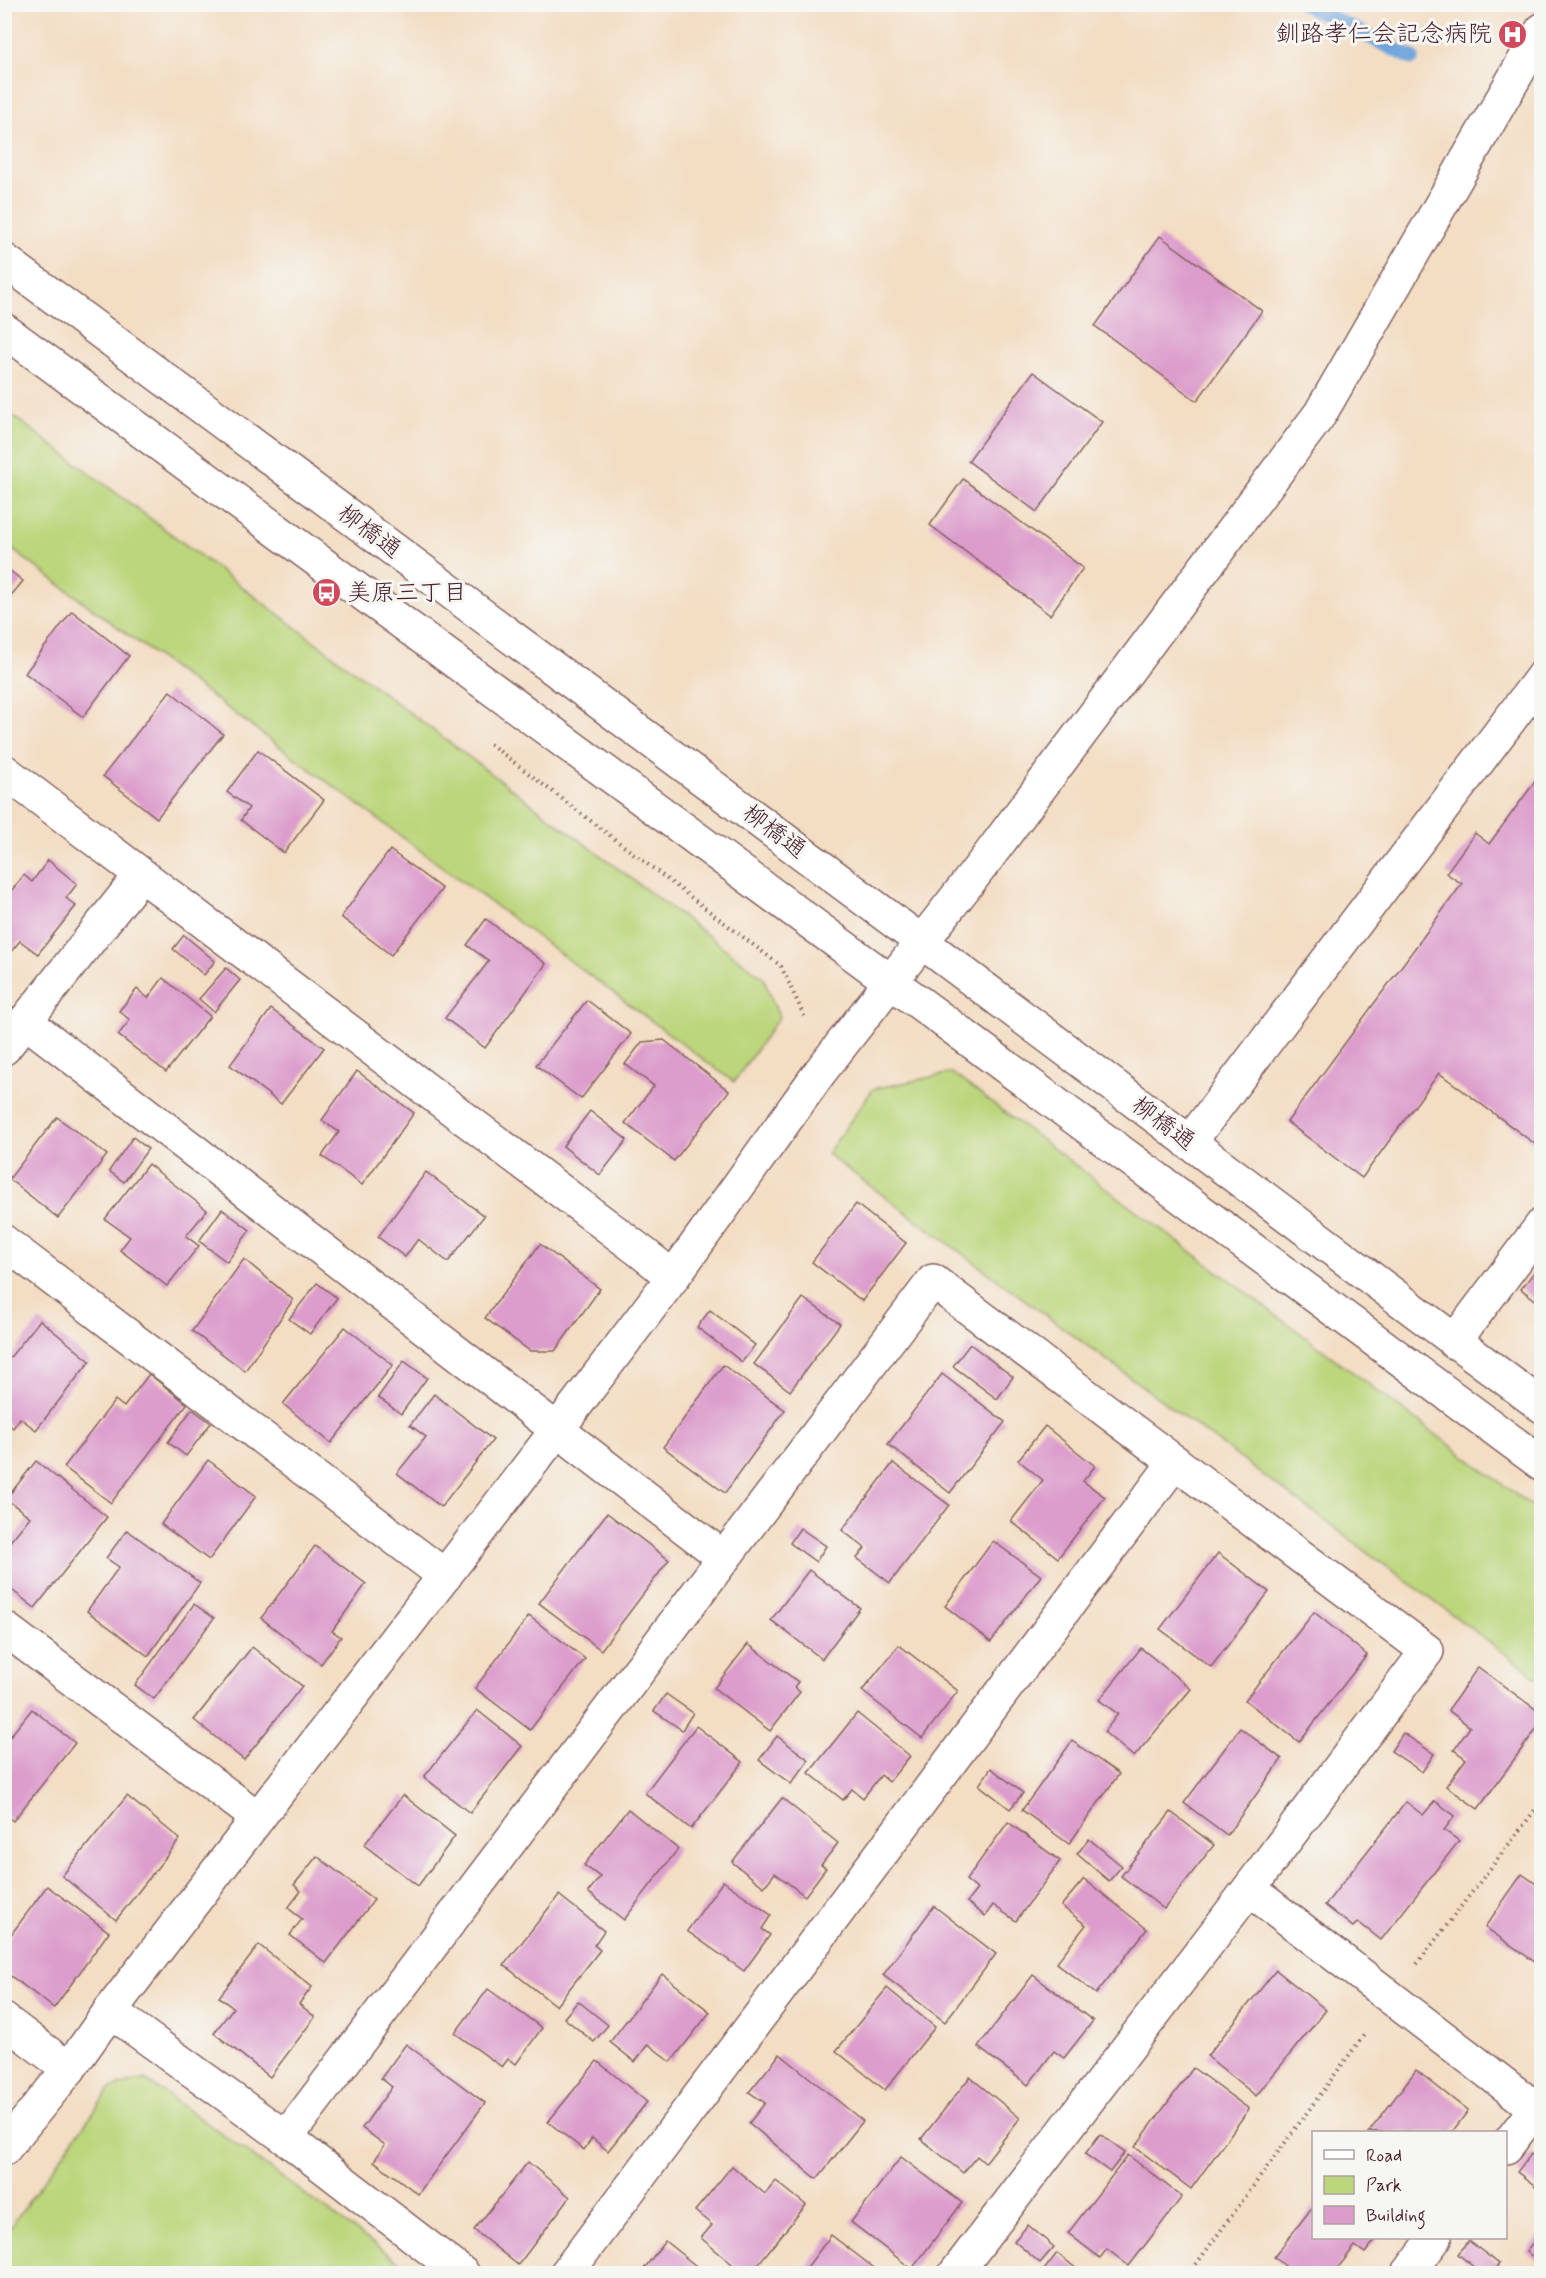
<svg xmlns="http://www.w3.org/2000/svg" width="1546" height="2278" font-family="Mynerve,'Klee One',sans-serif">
  <rect width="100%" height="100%" fill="#f6f6f2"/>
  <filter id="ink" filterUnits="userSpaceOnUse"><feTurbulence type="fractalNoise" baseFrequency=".0167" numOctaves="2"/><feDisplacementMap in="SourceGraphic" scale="12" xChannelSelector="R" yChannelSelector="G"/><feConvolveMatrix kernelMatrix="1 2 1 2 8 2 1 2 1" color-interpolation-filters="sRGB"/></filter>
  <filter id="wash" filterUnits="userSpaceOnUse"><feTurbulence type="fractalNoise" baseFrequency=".008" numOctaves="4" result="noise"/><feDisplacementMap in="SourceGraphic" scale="24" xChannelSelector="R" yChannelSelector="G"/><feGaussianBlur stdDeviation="1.35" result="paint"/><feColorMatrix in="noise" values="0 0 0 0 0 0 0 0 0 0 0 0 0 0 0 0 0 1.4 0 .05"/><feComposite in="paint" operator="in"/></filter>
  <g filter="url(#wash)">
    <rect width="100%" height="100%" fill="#f3ddc3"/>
    <g fill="#bbd67b" stroke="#827a53" stroke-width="1.5">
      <polygon points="4,409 763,977 779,1017 734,1082 5,544"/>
      <polygon points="952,1073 1541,1513 1541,1680 827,1154 873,1089"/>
      <polygon points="145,2079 406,2267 402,2273 5,2273 5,2234 111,2088"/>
    </g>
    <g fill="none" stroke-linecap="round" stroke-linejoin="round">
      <polyline stroke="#70a4dc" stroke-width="15" points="1304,4 1412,58"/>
    </g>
    <g id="blocks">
      <g fill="#dc9dcc">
        <polygon points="1160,236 1262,311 1197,401 1095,326"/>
        <polygon points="1033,372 1102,422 1037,512 968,461"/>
        <polygon points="963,479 1083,568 1050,615 930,525"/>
        <polygon points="4,566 23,581 4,604"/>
        <polygon points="72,611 129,656 83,717 25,673"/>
        <polygon points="170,691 223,734 157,818 103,776"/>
        <polygon points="258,750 324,800 284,853 241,820 249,808 227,792"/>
        <polygon points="1542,772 1542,1135 1535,1144 1439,1073 1362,1178 1287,1122 1462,884 1446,873 1475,833 1489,844"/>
        <polygon points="390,850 442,889 391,955 341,917"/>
        <polygon points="48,860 77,884 66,898 76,906 38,954 20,941 8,955 4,952 4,900 24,875 32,882"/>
        <polygon points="486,919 546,964 485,1048 445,1018 489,961 467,945"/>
        <polygon points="184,935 215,961 204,975 173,949"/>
        <polygon points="226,968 240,980 214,1012 199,999"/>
        <polygon points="163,978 210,1016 166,1072 118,1035 130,1020 119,1011 137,989 148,998"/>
        <polygon points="587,1000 631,1034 581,1099 536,1065"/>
        <polygon points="271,1009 324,1048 281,1104 230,1065"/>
        <polygon points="664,1040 729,1091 674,1161 625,1123 654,1086 625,1064 642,1042"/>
        <polygon points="357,1071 414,1113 362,1185 322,1156 339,1132 322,1120"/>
        <polygon points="590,1111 627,1140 600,1175 563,1146"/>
        <polygon points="57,1117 107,1155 58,1218 9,1179"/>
        <polygon points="133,1137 148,1149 124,1182 109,1171"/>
        <polygon points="148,1164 207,1210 186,1236 199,1246 167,1286 120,1250 130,1237 105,1219"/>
        <polygon points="426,1172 484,1216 448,1262 418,1239 405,1257 378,1237"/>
        <polygon points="856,1204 906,1243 862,1301 812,1262"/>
        <polygon points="222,1209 250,1230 227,1262 199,1241"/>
        <polygon points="540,1244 600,1289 555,1351 530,1351 485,1318"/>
        <polygon points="244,1259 293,1300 245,1371 192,1331"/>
        <polygon points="1542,1262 1542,1305 1521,1289"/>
        <polygon points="317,1283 337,1298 310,1334 289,1319"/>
        <polygon points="803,1298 840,1324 790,1391 754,1364"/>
        <polygon points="710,1310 755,1345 742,1362 697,1327"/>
        <polygon points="40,1320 90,1361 36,1430 20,1418 13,1428 4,1421 4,1365"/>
        <polygon points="345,1327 393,1365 331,1443 283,1404"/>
        <polygon points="970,1344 1013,1377 997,1399 953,1366"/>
        <polygon points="404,1361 427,1378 401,1414 378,1397"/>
        <polygon points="723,1365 785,1410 725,1493 663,1447"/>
        <polygon points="149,1374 187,1404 111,1503 64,1467 115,1400 124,1407"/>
        <polygon points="942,1374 1005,1422 950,1493 888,1444"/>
        <polygon points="434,1394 493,1440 441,1507 397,1473 426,1437 410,1425"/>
        <polygon points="192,1409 211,1423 186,1456 168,1442"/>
        <polygon points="1045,1426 1095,1466 1083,1481 1105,1497 1058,1558 1011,1521 1043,1480 1018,1460"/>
        <polygon points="208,1460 256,1496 209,1560 161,1524"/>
        <polygon points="36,1461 107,1517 35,1608 4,1584 4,1549 30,1517 6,1499"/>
        <polygon points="893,1463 949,1505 890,1583 857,1558 865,1548 842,1530"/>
        <polygon points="607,1513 669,1560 601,1650 539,1603"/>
        <polygon points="800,1528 826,1546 816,1562 790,1543"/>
        <polygon points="127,1530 200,1583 148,1656 87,1611 119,1567 106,1558"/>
        <polygon points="993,1541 1041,1576 991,1642 945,1606"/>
        <polygon points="315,1546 366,1584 332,1631 341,1637 321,1664 261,1618"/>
        <polygon points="1218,1553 1269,1592 1211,1667 1160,1629"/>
        <polygon points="809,1570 860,1608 822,1659 771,1620"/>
        <polygon points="194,1604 214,1618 154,1699 135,1685"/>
        <polygon points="1314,1612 1367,1655 1299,1742 1245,1700"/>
        <polygon points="529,1616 585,1659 530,1730 475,1688"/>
        <polygon points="748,1644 798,1682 794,1687 800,1692 770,1731 714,1688"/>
        <polygon points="899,1645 958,1691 922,1738 862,1691"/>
        <polygon points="252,1647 302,1686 244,1760 194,1720"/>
        <polygon points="1141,1648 1191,1689 1134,1757 1104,1732 1118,1714 1099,1700"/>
        <polygon points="1478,1667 1542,1714 1542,1721 1478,1809 1446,1786 1466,1759 1454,1750 1470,1727 1448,1710"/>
        <polygon points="666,1694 693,1713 682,1730 654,1711"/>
        <polygon points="32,1709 75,1743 13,1821 4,1814 4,1744"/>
        <polygon points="477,1710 522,1746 470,1813 424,1777"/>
        <polygon points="857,1713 910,1756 889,1782 881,1775 863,1798 852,1789 843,1800 809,1773"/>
        <polygon points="696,1726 743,1762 691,1829 645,1793"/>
        <polygon points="1240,1728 1282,1759 1227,1835 1184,1803"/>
        <polygon points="1403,1733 1434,1754 1422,1772 1391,1751"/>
        <polygon points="777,1736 809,1760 791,1784 759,1760"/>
        <polygon points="1072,1741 1119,1774 1069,1844 1022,1810"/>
        <polygon points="991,1768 1023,1793 1010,1809 979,1785"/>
        <polygon points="403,1795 455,1836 418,1886 364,1845"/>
        <polygon points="127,1796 180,1839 116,1920 62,1876"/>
        <polygon points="782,1798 838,1843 821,1865 826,1868 805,1896 775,1873 764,1887 732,1862"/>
        <polygon points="1435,1801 1455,1816 1444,1830 1459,1841 1381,1940 1358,1922 1353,1927 1325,1905 1406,1802 1423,1815"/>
        <polygon points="628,1809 678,1849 624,1920 588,1892 600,1877 584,1865"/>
        <polygon points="1171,1812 1214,1845 1164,1909 1121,1876"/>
        <polygon points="1008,1822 1060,1861 1016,1921 993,1905 985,1916 967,1902 977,1889 966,1880"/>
        <polygon points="1089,1839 1122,1866 1109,1881 1077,1854"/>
        <polygon points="317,1856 374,1900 326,1963 290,1935 302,1919 288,1908 301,1891 294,1885"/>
        <polygon points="1522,1874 1542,1888 1542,1967 1485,1927"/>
        <polygon points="1084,1879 1147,1929 1096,1994 1056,1963 1086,1925 1061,1906"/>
        <polygon points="723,1881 771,1915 762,1929 770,1935 744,1971 687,1931"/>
        <polygon points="47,1886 109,1932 54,2008 4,1971 4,1944"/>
        <polygon points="559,1895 604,1931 594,1945 600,1950 556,2006 504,1965"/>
        <polygon points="934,1906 996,1954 945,2022 883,1975"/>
        <polygon points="259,1945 312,1987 299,2004 315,2017 270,2077 214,2033 233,2008 219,1997"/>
        <polygon points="1276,1970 1326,2010 1256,2096 1207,2056"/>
        <polygon points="662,1974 710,2012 671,2062 648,2044 635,2062 610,2042"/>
        <polygon points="1033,1975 1093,2021 1064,2058 1054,2051 1028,2085 978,2047"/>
        <polygon points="887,1988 935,2027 885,2090 836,2051"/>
        <polygon points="488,1989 542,2028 516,2064 508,2059 502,2067 455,2033"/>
        <polygon points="578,2001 608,2025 594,2042 564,2018"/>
        <polygon points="406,2044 485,2103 418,2194 374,2161 385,2145 362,2128 392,2087 381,2078"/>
        <polygon points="780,2054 863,2121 817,2179 749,2123 765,2103 749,2092"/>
        <polygon points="597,2061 647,2102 608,2151 592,2138 584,2150 548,2122"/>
        <polygon points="1193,2068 1249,2109 1191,2189 1135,2147"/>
        <polygon points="1416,2070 1468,2111 1452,2132 1369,2132"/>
        <polygon points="970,2077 1020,2118 985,2163 977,2156 963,2173 921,2139"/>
        <polygon points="1100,2134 1125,2152 1110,2172 1085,2154"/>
        <polygon points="1531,2154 1542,2162 1542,2191 1517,2172"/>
        <polygon points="1128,2155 1182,2197 1129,2266 1107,2249 1100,2258 1068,2233"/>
        <polygon points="901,2157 962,2203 912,2269 851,2222"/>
        <polygon points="528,2162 570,2197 518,2265 474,2230"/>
        <polygon points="732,2166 765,2194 776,2181 806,2205 750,2274 744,2274 701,2238 712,2225 695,2211"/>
        <polygon points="1314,2205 1314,2238 1377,2238 1365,2253 1355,2246 1333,2274 1295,2274 1274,2257"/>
        <polygon points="1028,2225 1054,2247 1040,2263 1014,2241"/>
        <polygon points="1542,2233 1542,2264 1526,2252"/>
        <polygon points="831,2235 882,2274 802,2274"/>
        <polygon points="665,2241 706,2274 640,2274"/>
        <polygon points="1469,2241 1499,2264 1491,2274 1482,2274 1458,2254"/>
        <polygon points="1057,2253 1083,2274 1041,2274"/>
      </g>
    </g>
  </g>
  <g filter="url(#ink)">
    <use href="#blocks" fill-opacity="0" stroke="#856260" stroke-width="1.5"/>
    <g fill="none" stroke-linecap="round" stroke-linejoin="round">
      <defs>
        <g id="minor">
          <polyline points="4,260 922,942 1542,1406"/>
          <polyline points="4,330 890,981 1542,1464"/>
          <polyline points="4,771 639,1250 673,1277"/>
          <polyline points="25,1021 723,1557"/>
          <polyline points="4,1048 141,875"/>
          <polyline points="1189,1143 1542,677"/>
          <polyline points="4,1242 445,1576"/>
          <polyline points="1454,1342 1542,1225"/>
          <polyline points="4,1628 258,1818"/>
          <polyline points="1249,1889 1535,2108"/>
          <polyline points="110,2011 286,2138 463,2274"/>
          <polyline points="4,2020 69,2069"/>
          <polyline points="286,2138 933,1281 1427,1651 1249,1889 955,2274"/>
          <polyline points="1506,2147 1542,2100"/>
          <polyline points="4,2149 69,2069 110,2011 258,1818 557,1430 673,1277 820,1072 985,861 1320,414 1542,30"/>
          <polyline points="566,2274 1175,1462"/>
          <polyline points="1408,2274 1435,2238"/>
        </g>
      </defs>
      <use href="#minor" stroke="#856260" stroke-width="36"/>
      <g stroke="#856260" stroke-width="4" stroke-dasharray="1.5 4.5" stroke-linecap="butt">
        <polyline points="490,744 781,966 805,1018"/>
        <polyline points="1417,1964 1542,1801"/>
        <polyline points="1189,2274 1366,2032"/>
      </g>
      <use href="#minor" stroke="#fff" stroke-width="33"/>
    </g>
  </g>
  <defs>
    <symbol id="hospital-disc" viewBox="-11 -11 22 22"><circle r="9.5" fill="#d1495b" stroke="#f6f6f2"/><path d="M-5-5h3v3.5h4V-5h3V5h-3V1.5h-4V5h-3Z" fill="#fff"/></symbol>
    <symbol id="bus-disc" viewBox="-11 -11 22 22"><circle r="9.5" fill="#d1495b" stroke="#f6f6f2"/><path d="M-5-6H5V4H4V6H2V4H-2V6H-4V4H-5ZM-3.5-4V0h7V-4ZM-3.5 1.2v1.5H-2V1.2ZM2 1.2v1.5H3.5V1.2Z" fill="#fff"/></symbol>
  </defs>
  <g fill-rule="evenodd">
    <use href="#hospital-disc" x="1496" y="18" width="33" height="33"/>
    <use href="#bus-disc" x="310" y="576" width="33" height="33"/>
  </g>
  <g text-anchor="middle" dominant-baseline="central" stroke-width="6" stroke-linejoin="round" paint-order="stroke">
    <g font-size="24" fill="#4a1f2b" stroke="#f6f6f2" text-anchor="end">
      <text x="1492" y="34">釧路孝仁会記念病院</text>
      <text x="347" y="593" text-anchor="start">美原三丁目</text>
    </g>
    <g font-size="24" fill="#4a1f2b" stroke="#f6f6f2">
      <text transform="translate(369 532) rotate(37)">柳橋通</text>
      <text transform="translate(774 832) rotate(37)">柳橋通</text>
      <text transform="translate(1163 1124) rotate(37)">柳橋通</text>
    </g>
  </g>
  <rect width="1546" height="2278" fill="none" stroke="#f6f6f2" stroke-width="24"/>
  <rect x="1312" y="2131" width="195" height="108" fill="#f6f6f2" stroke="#b1a0a2" stroke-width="1.5"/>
  <rect x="1324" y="2150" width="30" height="9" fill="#ffffff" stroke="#b1a0a2" stroke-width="1.5"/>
  <text x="1366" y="2161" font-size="18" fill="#4a1f2b">Road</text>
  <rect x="1324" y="2176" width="30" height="18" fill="#bbd67b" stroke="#b1a0a2" stroke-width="1.5"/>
  <text x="1366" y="2191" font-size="18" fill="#4a1f2b">Park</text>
  <rect x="1324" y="2206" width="30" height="18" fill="#dc9dcc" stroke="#b1a0a2" stroke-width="1.5"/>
  <text x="1366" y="2221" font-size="18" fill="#4a1f2b">Building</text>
</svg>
